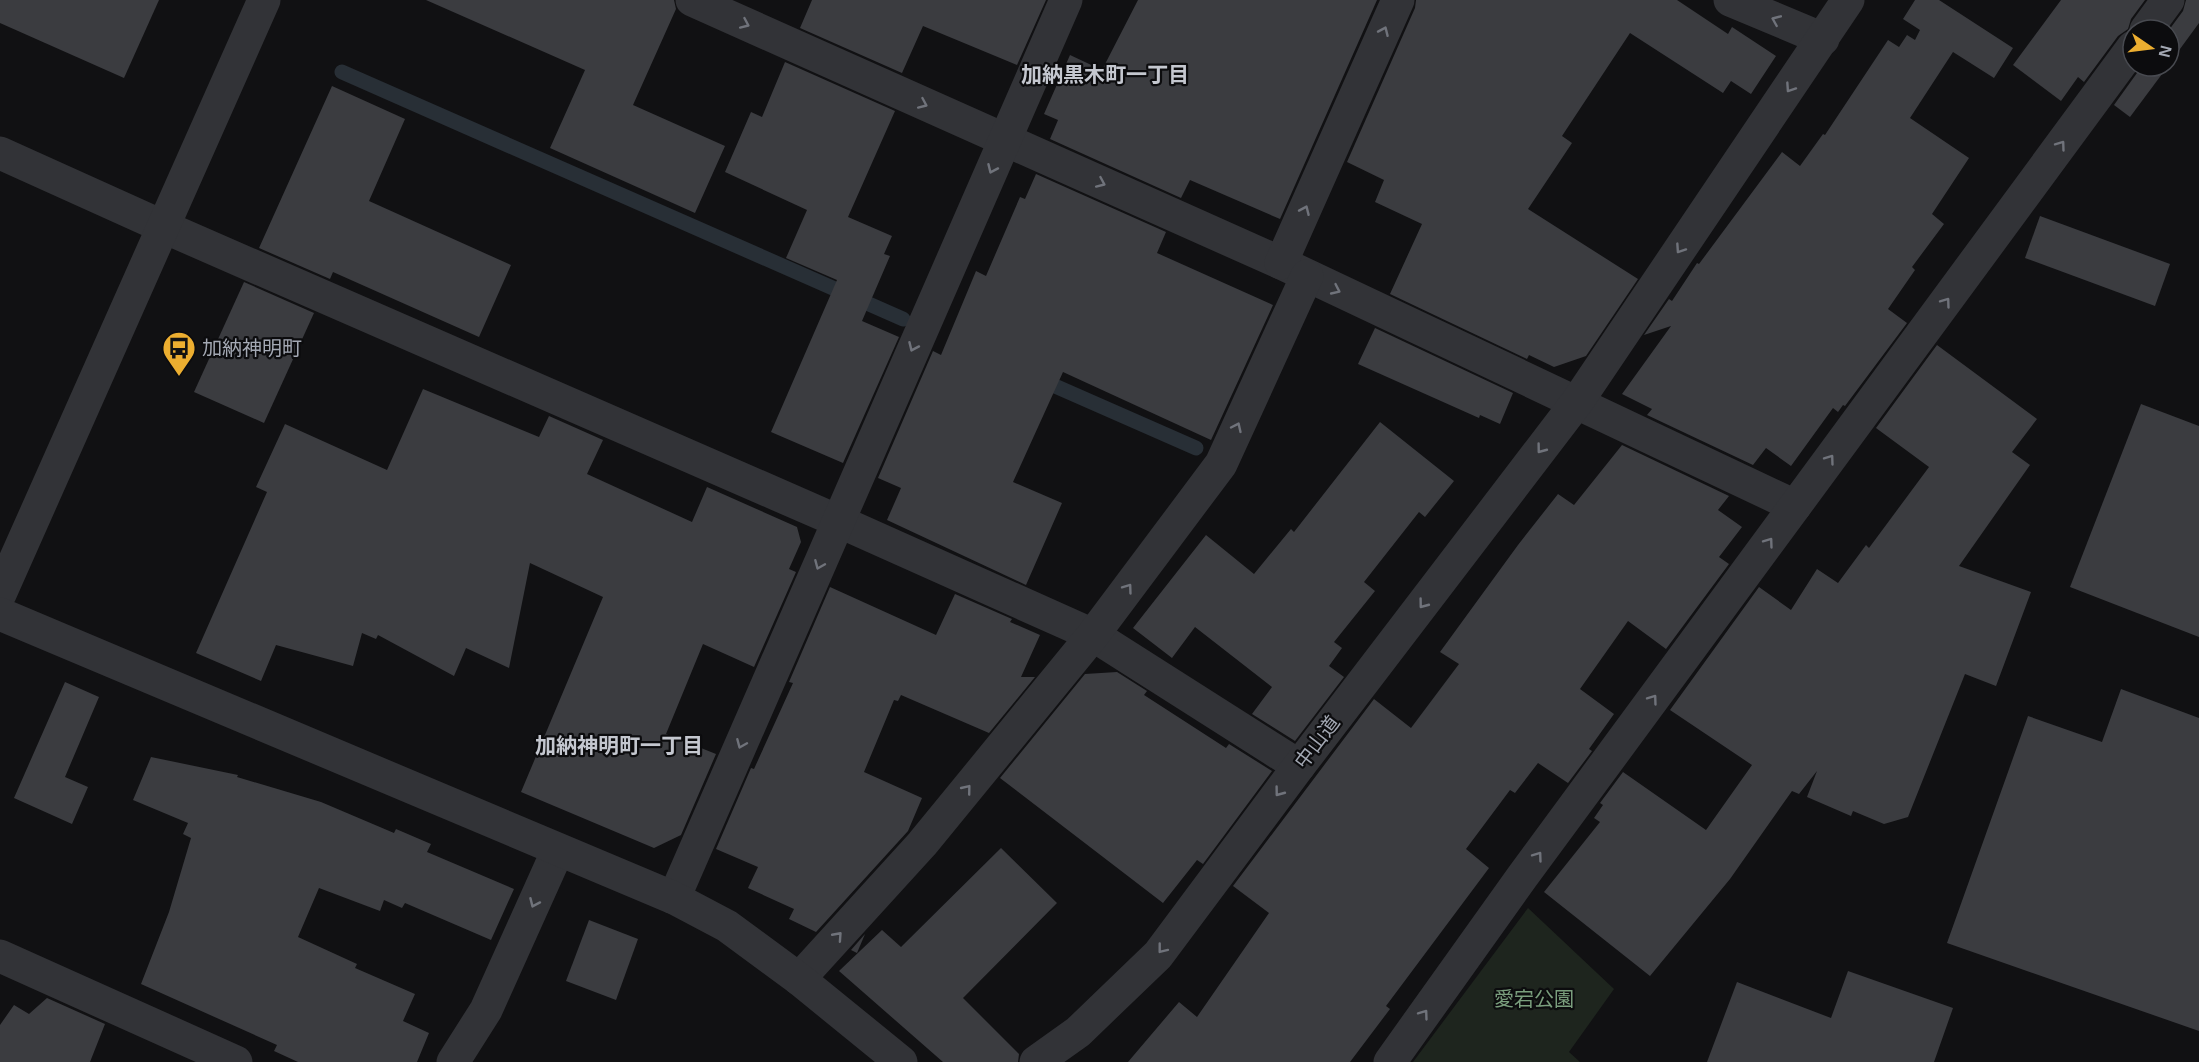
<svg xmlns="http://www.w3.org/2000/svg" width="2199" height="1062" font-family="Helvetica,'Noto Sans JP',sans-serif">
  <rect width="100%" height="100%" fill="#111113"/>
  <polygon fill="#1e251e" points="1528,908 1614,989 1569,1052 1580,1062 1413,1062"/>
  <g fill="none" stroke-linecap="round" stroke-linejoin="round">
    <g stroke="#282f36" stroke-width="15">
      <polyline points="342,72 903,319"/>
      <polyline points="1039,379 1196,448"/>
    </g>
  </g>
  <g fill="#3b3c40">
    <polygon points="0,0 159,0 124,78 0,23"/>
    <polygon points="426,0 674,0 676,9 633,105 725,146 695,213 550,148 585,70"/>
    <polygon points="812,0 1046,0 1017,65 923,26 902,73 800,28"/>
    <polygon points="1138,0 1377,0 1280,219 1190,180 1181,198 1050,139 1058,120 1044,114 1070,55 1102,70"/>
    <polygon points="1416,0 1677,0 1728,34 1732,27 1776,56 1751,94 1731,81 1723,93 1630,33 1562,136 1572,143 1528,209 1638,279 1586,356 1554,367 1529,355 1527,359 1390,294 1422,224 1375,202 1384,180 1347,162 1415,8"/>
    <polygon points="1915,0 1939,0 2013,48 1994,78 1953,52 1910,118 1969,158 1932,214 1944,224 1912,267 1915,270 1888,309 1907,323 1845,406 1843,405 1838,412 1833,408 1791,466 1766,448 1753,465 1647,415 1652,409 1622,394 1671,326 1644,335 1669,299 1672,301 1697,263 1699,264 1782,152 1800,166 1823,134 1825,135 1888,40 1899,47 1907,35 1915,40 1920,30 1903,19"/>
    <polygon points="2061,0 2145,0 2131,19 2128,29 2118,36 2084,82 2078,77 2061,101 2013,65"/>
    <polygon points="2186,0 2199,0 2199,23 2169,64 2169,30 2183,11"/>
    <polygon points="785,62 895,111 848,217 892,236 884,254 890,256 862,321 899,337 843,463 771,432 837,280 786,258 807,210 725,172 751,112 762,117"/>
    <polygon points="2142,66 2168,66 2130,117 2114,105"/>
    <polygon points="332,86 405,119 369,201 511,265 479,337 333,272 330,279 259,248"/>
    <polygon points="1036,174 1166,232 1157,253 1273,305 1211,440 1063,372 1013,482 1062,503 1026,585 887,520 901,488 878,478 933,351 941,355 976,271 986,276 1020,197 1025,199"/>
    <polygon points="2040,216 2170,264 2155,306 2025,258"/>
    <polygon points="244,282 314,313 264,423 194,392"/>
    <polygon points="1375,328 1513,393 1500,424 1480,415 1479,418 1358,364"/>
    <polygon points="1937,345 2037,419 2012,452 2030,465 1959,566 2031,592 1996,686 1965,674 1908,817 1884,824 1853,811 1851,816 1807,797 1817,771 1799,794 1792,791 1730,879 1650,976 1544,892 1600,822 1594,818 1603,805 1600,803 1623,772 1706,830 1752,765 1670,710 1759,587 1791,610 1817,569 1838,583 1866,545 1869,548 1929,467 1876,428"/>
    <polygon points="423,389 539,437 549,416 603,440 587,474 692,522 707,487 797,527 801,542 789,569 796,572 754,667 703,644 666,734 716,754 681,835 654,848 521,792 603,597 530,563 509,668 466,648 454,676 378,635 376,639 362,633 353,666 276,645 261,681 196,653 267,492 256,487 285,424 387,470"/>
    <polygon points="2141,404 2199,426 2199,637 2070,587"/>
    <polygon points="1380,422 1454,481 1425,517 1419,512 1364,582 1375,591 1334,642 1342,648 1329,666 1344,677 1295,741 1252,714 1272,687 1195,627 1172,658 1133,628 1206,535 1254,574 1291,529 1294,532"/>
    <polygon points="1622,445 1729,496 1718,510 1742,527 1719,557 1729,564 1666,649 1628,621 1580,689 1614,714 1589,749 1592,751 1568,783 1538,763 1515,793 1510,790 1466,849 1489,868 1386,1006 1390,1009 1350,1062 1128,1062 1179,1002 1197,1017 1269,913 1233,886 1374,699 1411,728 1459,664 1440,652 1518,545 1558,494 1574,505"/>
    <polygon points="830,587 936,635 955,594 1012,619 1010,622 1040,635 1021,677 1035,677 989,733 901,695 898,701 894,700 864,772 922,798 908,831 816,932 789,919 794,909 748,888 758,867 716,849 751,768 754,769 793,683 789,682"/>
    <polygon points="1117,672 1147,691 1144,695 1226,748 1229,744 1272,771 1203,864 1197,860 1163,903 1000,778 1085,674"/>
    <polygon points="65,682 99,697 65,777 88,787 72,824 14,798"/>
    <polygon points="2121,689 2199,718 2199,1031 1947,943 2028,716 2102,742"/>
    <polygon points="151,757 238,775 237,777 321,802 394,833 396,829 431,844 427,852 514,889 491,940 405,903 402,908 384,900 380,911 319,888 298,937 357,964 355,968 415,994 403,1021 429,1033 417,1062 298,1062 274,1051 277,1045 141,984 169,912 191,838 183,834 188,823 133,800"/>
    <polygon points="1001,848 1057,903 963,998 1019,1054 1018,1062 943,1062 839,971 882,930 901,947"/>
    <polygon points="589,920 638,939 616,1000 566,981"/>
    <polygon points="865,934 857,953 851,950"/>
    <polygon points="1848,971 1953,1008 1934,1062 1707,1062 1737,982 1831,1018"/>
    <polygon points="47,998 105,1024 90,1062 0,1062 0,1025 14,1005 29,1014"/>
  </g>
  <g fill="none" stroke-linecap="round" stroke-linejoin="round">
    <g stroke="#323337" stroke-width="33">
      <polyline points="692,0 1281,263 1795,506"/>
      <polyline points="1730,0 1823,39"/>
      <polyline points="2146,30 2168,0"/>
      <polyline points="0,153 164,227 838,521 1093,635 1299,766"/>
      <polyline points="1281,263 1398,0"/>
      <polyline points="674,898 1066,0"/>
      <polyline points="0,956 236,1062"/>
      <polyline points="799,979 922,844 1093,635 1221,464 1307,276"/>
      <polyline points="453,1062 486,1010 558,850"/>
      <polyline points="1036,1062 1078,1032 1158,955 1299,766 1577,402 1848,0"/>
      <polyline points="1390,1062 1522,877 2133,47"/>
    </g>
    <g stroke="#323337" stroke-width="33">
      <polyline points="0,594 264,0"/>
      <polyline points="0,614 674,898 727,926 799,979 901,1062"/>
    </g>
  </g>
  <defs><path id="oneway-chevron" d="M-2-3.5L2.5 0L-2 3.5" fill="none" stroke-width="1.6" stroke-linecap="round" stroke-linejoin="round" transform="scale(1.5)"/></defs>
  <g stroke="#70737b">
    <use href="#oneway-chevron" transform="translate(1776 20) rotate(-157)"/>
    <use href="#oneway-chevron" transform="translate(745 24) rotate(24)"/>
    <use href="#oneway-chevron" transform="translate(1384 31) rotate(-66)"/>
    <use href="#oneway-chevron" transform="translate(1790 88) rotate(124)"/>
    <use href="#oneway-chevron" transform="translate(923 104) rotate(24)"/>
    <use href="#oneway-chevron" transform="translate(2061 145) rotate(-54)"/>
    <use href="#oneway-chevron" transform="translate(992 169) rotate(114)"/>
    <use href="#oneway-chevron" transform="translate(1101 183) rotate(24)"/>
    <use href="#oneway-chevron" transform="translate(1305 210) rotate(-66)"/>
    <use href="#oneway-chevron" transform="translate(1680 249) rotate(124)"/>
    <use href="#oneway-chevron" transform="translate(1336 290) rotate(25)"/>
    <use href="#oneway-chevron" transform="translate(1946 302) rotate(-54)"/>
    <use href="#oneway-chevron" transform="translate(913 347) rotate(114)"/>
    <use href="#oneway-chevron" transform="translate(1237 427) rotate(-65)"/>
    <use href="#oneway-chevron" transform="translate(1541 449) rotate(127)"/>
    <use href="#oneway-chevron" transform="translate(1830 459) rotate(-54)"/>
    <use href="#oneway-chevron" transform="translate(1769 542) rotate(-54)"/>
    <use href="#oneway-chevron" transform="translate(819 565) rotate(113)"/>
    <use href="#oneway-chevron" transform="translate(1128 588) rotate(-54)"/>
    <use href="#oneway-chevron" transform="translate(1423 604) rotate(127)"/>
    <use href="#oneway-chevron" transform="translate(1653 699) rotate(-54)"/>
    <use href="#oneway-chevron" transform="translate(741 744) rotate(113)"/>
    <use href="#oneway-chevron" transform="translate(967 789) rotate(-51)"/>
    <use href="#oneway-chevron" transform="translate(1279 792) rotate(127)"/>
    <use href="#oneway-chevron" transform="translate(1538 856) rotate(-54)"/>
    <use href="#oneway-chevron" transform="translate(534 903) rotate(114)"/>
    <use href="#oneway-chevron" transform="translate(838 936) rotate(-48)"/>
    <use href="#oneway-chevron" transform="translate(1162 949) rotate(128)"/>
    <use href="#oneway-chevron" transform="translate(1424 1014) rotate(-54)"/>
  </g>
  <defs>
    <symbol id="bus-pin" viewBox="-11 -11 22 30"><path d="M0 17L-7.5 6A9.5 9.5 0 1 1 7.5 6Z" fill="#ecae30" stroke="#0c0c0e"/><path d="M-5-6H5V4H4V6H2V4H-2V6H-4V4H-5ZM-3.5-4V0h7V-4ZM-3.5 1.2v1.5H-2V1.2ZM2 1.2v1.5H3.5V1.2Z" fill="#111"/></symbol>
  </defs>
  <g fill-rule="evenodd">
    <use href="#bus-pin" x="160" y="329" width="38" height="52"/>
  </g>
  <g text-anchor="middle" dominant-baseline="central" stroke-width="4.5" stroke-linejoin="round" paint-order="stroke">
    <g font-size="20" fill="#a3a8b3" stroke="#0c0c0e" text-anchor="start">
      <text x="202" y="348">加納神明町</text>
    </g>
    <g font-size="20" fill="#a3a8b3" stroke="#0c0c0e">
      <text transform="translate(1317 742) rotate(-53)">中山道</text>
    </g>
    <g font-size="20" fill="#7a9e7d" stroke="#0c0c0e">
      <text x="1534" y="999">愛宕公園</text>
    </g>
    <g font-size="21" font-weight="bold" fill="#c4c7cf" stroke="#0c0c0e">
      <text x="1105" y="74">加納黒木町一丁目</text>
      <text x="619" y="745">加納神明町一丁目</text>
    </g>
  </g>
  <g transform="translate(2151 48) rotate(104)"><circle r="28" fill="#0c0c0e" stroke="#484a50" stroke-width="1.5"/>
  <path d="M0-4.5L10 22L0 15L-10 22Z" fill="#ecae30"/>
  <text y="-9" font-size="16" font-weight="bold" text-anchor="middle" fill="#a3a8b3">N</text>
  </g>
</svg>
